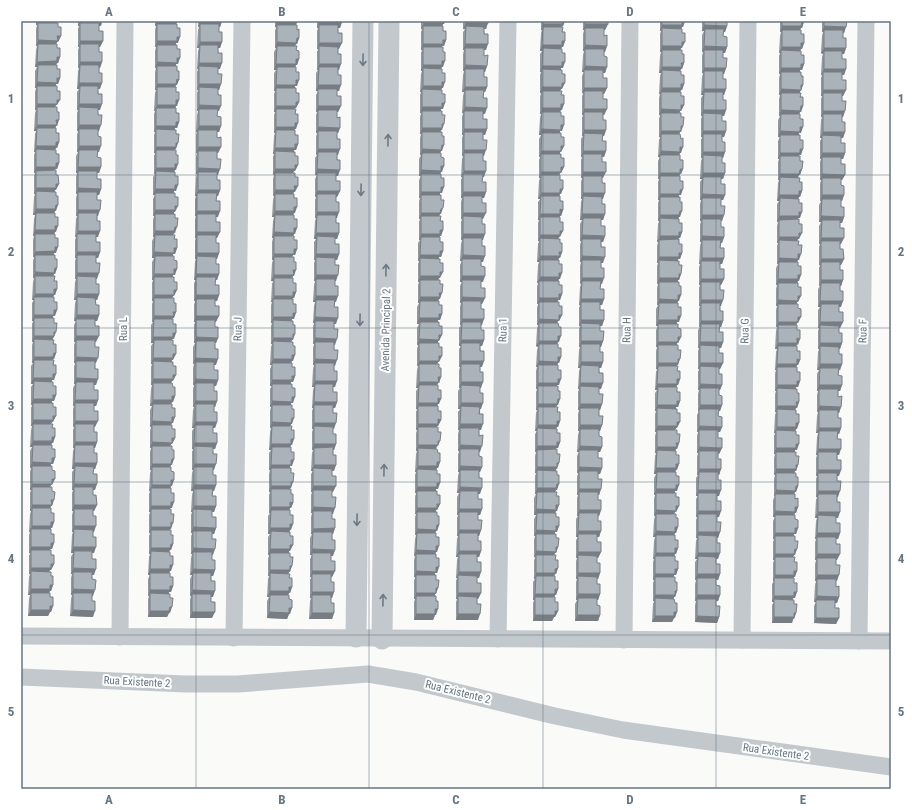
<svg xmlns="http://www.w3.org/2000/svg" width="912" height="810" font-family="'Roboto Condensed',sans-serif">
  <rect width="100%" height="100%" fill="#fafaf8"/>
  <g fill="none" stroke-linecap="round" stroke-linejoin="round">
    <g stroke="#c3c8cc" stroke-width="17">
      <polyline points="21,636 891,641"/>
      <polyline points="120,637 125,21"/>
      <polyline points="234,638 242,21"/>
      <polyline points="498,639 508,21"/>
      <polyline points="624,640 630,21"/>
      <polyline points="742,640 748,21"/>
      <polyline points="859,641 866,21"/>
      <polyline points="21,677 186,684 238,684 368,674 416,682 555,716 623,730 891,767"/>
    </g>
    <g stroke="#c3c8cc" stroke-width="21">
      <polyline points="356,637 363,21"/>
      <polyline points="382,639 389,21"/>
    </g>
  </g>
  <g fill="#929a9f">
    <polygon points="36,21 57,21 57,23 61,36 58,42 57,42 56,44 60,57 58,63 57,63 56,65 60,78 58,84 56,84 56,86 57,105 56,105 55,107 57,112 57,126 56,126 55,128 59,142 57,148 56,148 55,149 59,163 57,169 55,169 55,170 56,175 56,190 55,190 54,192 56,211 55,211 54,213 56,232 55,232 54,234 56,253 54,253 54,255 57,268 55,274 54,274 53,276 57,289 55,295 54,295 53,297 55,316 53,316 53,318 54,337 53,338 53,340 56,353 54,359 53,359 52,360 54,380 52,380 52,382 56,395 54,401 52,401 52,403 53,422 52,422 51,424 55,437 53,443 52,443 51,445 55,458 53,464 51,464 51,466 52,485 51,485 50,487 52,506 51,506 50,508 54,522 52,528 51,528 50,529 54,543 52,549 50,549 50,550 54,564 51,570 50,570 49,572 53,585 51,591 50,591 49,593 53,606 51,612 50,612 48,616 28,616 29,599 30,595 28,595 29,577 30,574 29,574 29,556 30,553 29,553 29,535 30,532 29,532 30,514 31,511 30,511 30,493 31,490 30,490 30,472 31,468 30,468 30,451 32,447 30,447 31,430 32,426 31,426 31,408 32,405 31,405 31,387 33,384 31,384 31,366 33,363 32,363 32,345 33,342 32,342 32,324 33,321 32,321 32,303 34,300 32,300 33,282 34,278 33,278 33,261 34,257 33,257 33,240 34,236 33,236 34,219 35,215 33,215 34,197 35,194 34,194 34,176 35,173 34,173 34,155 35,152 34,152 35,134 36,131 34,131 35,113 36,110 35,110 35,92 36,88 35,88 35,71 37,67 35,67 36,50 37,46 36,46 36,29 37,25 36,25"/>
    <polygon points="78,21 102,21 101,26 99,26 99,31 103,41 100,47 99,47 99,52 102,62 100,68 99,68 100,89 98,89 100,110 98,110 99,131 98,131 98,136 99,152 98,152 97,157 101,167 99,173 97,173 97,179 101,189 99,195 97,195 97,200 98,216 97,216 98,237 96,237 96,242 100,252 98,258 96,258 96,263 97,279 96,279 96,284 99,294 97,300 95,300 96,305 99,315 97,321 95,321 96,342 95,342 95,347 96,363 95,363 96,385 94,385 94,390 98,400 96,406 94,406 94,411 95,427 94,427 94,432 97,442 95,448 94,448 94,453 97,463 95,469 93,469 93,474 95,490 93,490 93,495 97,505 94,511 93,511 94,532 93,532 94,553 92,553 92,559 94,575 92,575 93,596 92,595 92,601 93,617 70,616 71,599 72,595 71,595 71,578 72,574 71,574 71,557 73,553 71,553 72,535 73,532 72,532 72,515 73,511 72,511 72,493 73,490 72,490 72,472 74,469 72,469 73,451 74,448 73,448 73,430 74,427 73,426 73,409 74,406 73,406 73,388 75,384 74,384 74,367 75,363 74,363 74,345 75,342 74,342 74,325 76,321 74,321 75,303 76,300 74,300 75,282 76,279 75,279 75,261 76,258 75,258 75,240 76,237 75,237 76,219 77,216 76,216 76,198 77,194 76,194 76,177 77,173 76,173 76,156 78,152 77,152 77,135 78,131 77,131 77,113 78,110 77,110 77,92 79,89 77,89 78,71 79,68 78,68 78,50 79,47 78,47 78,29 79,26 78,26"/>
    <polygon points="155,21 178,21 178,22 177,22 176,24 178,43 176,43 176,45 177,49 178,64 176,64 176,66 177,85 176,85 175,87 177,106 176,106 175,108 179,122 177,128 175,128 175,130 176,149 175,149 175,150 176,170 175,170 174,172 176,191 174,191 174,193 175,212 174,212 174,214 175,233 174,233 173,235 177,248 175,254 173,254 173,256 175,275 173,275 173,277 174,296 173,296 172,298 174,318 173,318 172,319 174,339 172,339 172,340 173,360 172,360 172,362 173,381 172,381 171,383 175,396 173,402 172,402 171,404 173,423 172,423 171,425 175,438 172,444 171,444 170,446 172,465 171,465 170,467 172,486 171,486 170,488 172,508 170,508 170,509 171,529 170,529 170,530 173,544 171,550 170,550 169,552 171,571 170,571 169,573 173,586 171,592 169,592 169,594 170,613 169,613 167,617 148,617 148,599 149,596 148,596 148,579 150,575 148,575 149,557 150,554 149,554 149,536 150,533 149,533 149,515 150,512 149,512 149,494 150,491 149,491 150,473 151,470 150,470 150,452 151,448 150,448 150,431 151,427 150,427 150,410 152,406 150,406 151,389 152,385 151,385 151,367 152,364 151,364 151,346 153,343 151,343 151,325 153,322 152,322 152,304 153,301 152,301 152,283 153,280 152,280 152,262 154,258 152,258 152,241 154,237 153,237 153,220 154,216 153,216 153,199 155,195 153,195 153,177 155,174 154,174 154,156 155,153 154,153 154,135 155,132 154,132 154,114 155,111 154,111 155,93 156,90 155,90 155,72 156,68 155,68 155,51 156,47 155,47 155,30 156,26 155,26"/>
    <polygon points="198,21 222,21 220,27 219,27 219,32 222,42 220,48 218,48 220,69 218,69 218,74 221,84 219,90 218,90 219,111 217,111 217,116 221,126 219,132 217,132 217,138 221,147 218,153 217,153 218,175 217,175 217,180 220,190 218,196 216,196 218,217 216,217 216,222 220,232 217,238 216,238 216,243 219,253 217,259 216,259 216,264 219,274 217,280 215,280 215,285 219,295 217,301 215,301 216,322 215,322 215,327 218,338 216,343 215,343 216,365 214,365 214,370 218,380 216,386 214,386 214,391 217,401 215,407 214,407 214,412 217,422 215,428 213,428 213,433 217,443 215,449 213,449 214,470 213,470 213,475 216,485 214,491 213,491 212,496 216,506 214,512 212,512 212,517 216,528 214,534 212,533 213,555 212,555 212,560 215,570 213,576 211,576 213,597 211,597 211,602 212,618 190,618 190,600 191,596 190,596 190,579 192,575 190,575 191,558 192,554 191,554 191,537 192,533 191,533 191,515 192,512 191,512 192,495 193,491 191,491 192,473 193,470 192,470 192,452 193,449 192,449 192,431 194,428 192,428 193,410 194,407 193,407 193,389 194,385 193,385 193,368 194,364 193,364 193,347 195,343 194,343 194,325 195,322 194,322 194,305 195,301 194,301 194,283 196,280 194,280 195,262 196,259 195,259 195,241 196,238 195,238 195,220 196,216 195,216 195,199 197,196 195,196 196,178 197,174 196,174 196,157 197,153 196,153 196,135 197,132 196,132 197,115 198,111 197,111 197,93 198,90 197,90 197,72 198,69 197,69 198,51 199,48 197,48 198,30 199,27 198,27"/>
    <polygon points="275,21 298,21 296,25 299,38 297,44 296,44 295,46 299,59 297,65 296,65 295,67 297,86 295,86 295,88 299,102 296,108 295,108 294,109 296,129 295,129 294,130 298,144 296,150 294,150 294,152 298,165 295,171 294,171 293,173 295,192 294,192 293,194 295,213 294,213 293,215 295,234 294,234 293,236 297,249 295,255 293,255 292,257 294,276 293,276 292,278 296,292 294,298 293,298 292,299 294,319 292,319 292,320 293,340 292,340 291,342 293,361 292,361 291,363 295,376 293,382 291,382 291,384 292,388 293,403 291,403 291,405 292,424 291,424 290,426 292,445 291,445 290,447 292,466 290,466 290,468 291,488 290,488 290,489 293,503 291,508 290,508 289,510 291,530 290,530 289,532 290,551 289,551 289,553 290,572 289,572 288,574 292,587 290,593 289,593 288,595 290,614 289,614 287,619 267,618 267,601 269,597 267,597 268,579 269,576 268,576 268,559 269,555 268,555 268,537 270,534 268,534 268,516 270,513 269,513 269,495 270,492 269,492 269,474 270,470 269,470 269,453 271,450 269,450 270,432 271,428 270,428 270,411 271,407 270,407 270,389 272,386 270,386 270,369 272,365 270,365 271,347 272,344 271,344 271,326 272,323 271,323 271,305 272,302 271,302 272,284 273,281 271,281 272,263 273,260 272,260 272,242 273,238 272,238 273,221 274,217 272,217 273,200 274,196 273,196 273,179 274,175 273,175 273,157 274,154 273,154 274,136 275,133 274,133 274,115 275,112 274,112 274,94 275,91 274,91 274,73 276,70 274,70 274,52 276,48 275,48 275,31 276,27 275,27"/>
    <polygon points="317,21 342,21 340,28 338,28 339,49 338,49 338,54 339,70 338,70 338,75 339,91 337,91 337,96 341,106 338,112 337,112 337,118 340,128 338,133 337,133 338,155 337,155 338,176 336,176 336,181 340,191 337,197 336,197 336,202 337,218 336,218 336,223 339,233 337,239 335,239 335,244 339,254 337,260 335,260 335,265 336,281 335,281 335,286 336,302 335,302 334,307 336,324 334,323 335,345 334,345 335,366 334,366 335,387 333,387 333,392 337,402 335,408 333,408 333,413 334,429 333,429 333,434 336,444 334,450 333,450 334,471 332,471 333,492 332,492 332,497 333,514 332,514 332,519 335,528 333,534 332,534 333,556 331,556 331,561 335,571 332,577 331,577 331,582 334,592 332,598 331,598 331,603 334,613 332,619 309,619 310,601 311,598 310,598 310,580 311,577 310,577 310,559 312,555 310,555 310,538 312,534 311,534 311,517 312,513 311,513 311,495 312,492 311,492 311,474 313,471 311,471 312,453 313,450 312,450 312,432 313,429 312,429 312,411 313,408 312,408 313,390 314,387 312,387 313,369 314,365 313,365 313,348 314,344 313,344 313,327 314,323 313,323 314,306 315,302 313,302 314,285 315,281 314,281 314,263 315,260 314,260 314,242 316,239 314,239 315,221 316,218 315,218 315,200 316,197 315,196 315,179 317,175 315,175 315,158 317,155 316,154 316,137 317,133 316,133 316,115 317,112 316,112 316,95 318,91 316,91 316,73 318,70 317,70 317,52 318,49 317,49 317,31 318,28 317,28"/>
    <polygon points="421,21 445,21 444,24 443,24 442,26 446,40 444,46 442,46 442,47 443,67 442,67 441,69 442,73 443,88 442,88 441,90 443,109 441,109 441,111 442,130 441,130 441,132 442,151 441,151 440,153 442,172 441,172 440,174 442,193 440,193 440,195 441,214 440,214 439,216 443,230 441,236 440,236 439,237 443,251 441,257 439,257 439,259 440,278 439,278 438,280 440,299 439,299 438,301 442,314 440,320 438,320 438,322 439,341 438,341 438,343 439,362 438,362 437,364 441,377 439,383 438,383 437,385 439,404 438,404 437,406 441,420 438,426 437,426 436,427 438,446 437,446 436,449 440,462 438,468 437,468 436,470 438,489 436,489 436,491 440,504 437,510 436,510 436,512 439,525 437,531 436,531 435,533 437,552 436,552 435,554 439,567 437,573 435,573 435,575 436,594 435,594 435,596 436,615 435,615 433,620 414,620 414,602 415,599 414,599 414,581 415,577 414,577 414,560 415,556 414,556 415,539 416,535 415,535 415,517 416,514 415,514 415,497 416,493 415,493 415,475 416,472 415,472 416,454 417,451 416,451 416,433 417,430 416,430 416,412 417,409 416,409 416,391 418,388 416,388 417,370 418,366 417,366 417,349 418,345 417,345 417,328 419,324 417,324 417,307 419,303 418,303 418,285 419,282 418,282 418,264 419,261 418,261 418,243 420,240 419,240 419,222 420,219 419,219 419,201 420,198 419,198 419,180 421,176 419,176 419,159 421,155 420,155 420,138 421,134 420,134 420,117 421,113 420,113 420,95 421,92 420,92 421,74 422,71 421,71 421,53 422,50 421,50 421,32 422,29 421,29"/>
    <polygon points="463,21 488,21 486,29 484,29 486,50 484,50 484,56 487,66 485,72 484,72 484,77 487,87 485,92 484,92 483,98 485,114 483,114 483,119 487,129 485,135 483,135 484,156 483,156 484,177 482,177 482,182 486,192 484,198 482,198 482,203 483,219 482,219 483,240 482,240 482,246 483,262 481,262 483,282 481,282 481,288 485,298 482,304 481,304 481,309 482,325 481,325 481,330 484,340 482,346 480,346 482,367 480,367 481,388 480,388 480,393 481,409 480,409 481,430 479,430 480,452 479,452 479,456 482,467 480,472 479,472 480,494 478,494 478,499 482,509 480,515 478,515 478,520 481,530 479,536 478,536 478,541 481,551 479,557 477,557 479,578 477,578 477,583 481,593 478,599 477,599 478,620 456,620 456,602 457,599 456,599 456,581 457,578 456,578 457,560 458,557 456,557 457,539 458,536 457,536 457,518 458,515 457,515 457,497 459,493 457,493 458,476 459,472 458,472 458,455 459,451 458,451 458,434 459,430 458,430 458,412 460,409 458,409 458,391 460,388 459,388 459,370 460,367 459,367 459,349 461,346 459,346 459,328 461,325 460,325 460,307 461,303 460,303 460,286 462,282 460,282 460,265 462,261 460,261 461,244 462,240 461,240 461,222 462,219 461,219 461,202 462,198 461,198 461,180 462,177 461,177 462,159 463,156 462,156 462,138 463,135 462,135 462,117 463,113 462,113 463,96 464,92 462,92 463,75 464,71 463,71 463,54 464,50 463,50 463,32 465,29 463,29"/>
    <polygon points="541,21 565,21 563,26 562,26 561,27 565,41 563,47 562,47 561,49 563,68 561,68 561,70 562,89 561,89 560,91 562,110 561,110 560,112 562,131 560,131 560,133 564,146 561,152 560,152 560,154 564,167 561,173 560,173 559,175 561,194 560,194 559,196 563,210 561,216 560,216 559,217 560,237 559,237 558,239 562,252 560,258 559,258 558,260 560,279 559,279 558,281 562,294 560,300 558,300 558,302 562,315 559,321 558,321 557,323 559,342 558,342 557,344 561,357 559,363 558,363 557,365 559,385 557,385 557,386 558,405 557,405 556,407 560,421 558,427 557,427 556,429 560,442 558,448 556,448 556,449 557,469 556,469 556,471 557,490 556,490 555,492 557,511 556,511 555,513 557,532 555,532 555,534 558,547 556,553 555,553 554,555 558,568 556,574 555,574 554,576 558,589 556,595 555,595 554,597 558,611 555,617 554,617 552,621 533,621 533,603 534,600 533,600 533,582 535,579 534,579 534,561 535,557 534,557 534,540 535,536 534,536 534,519 536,515 534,515 534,498 536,494 535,494 535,476 536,473 535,473 535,456 536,452 535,452 535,434 537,431 535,431 536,413 537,410 536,410 536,392 537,389 536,389 536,371 537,367 536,367 537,350 538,347 536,346 537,329 538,325 537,325 537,308 538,304 537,304 537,287 538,283 537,283 538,265 539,262 537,262 538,244 539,241 538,241 538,223 539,220 538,220 538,202 540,199 538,199 539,181 540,178 539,178 539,160 540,157 539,157 539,139 541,135 539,135 540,118 541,114 540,114 540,97 541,93 540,93 540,75 541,72 540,72 540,54 542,51 540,51 541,33 542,30 541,30"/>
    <polygon points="583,21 608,21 608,24 605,30 604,30 604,36 607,46 605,52 604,52 604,56 607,67 605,73 603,72 603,78 607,88 604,94 603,94 603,99 607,109 604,115 603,115 603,120 606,130 604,136 603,136 602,141 606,151 604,157 602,157 603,178 602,178 603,199 602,199 602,204 605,214 603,220 601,220 601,226 605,236 603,242 601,242 603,263 601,263 602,284 601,284 600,289 604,299 602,305 600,305 600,310 604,320 602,326 600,326 600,331 603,341 601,347 600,347 600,352 603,362 601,368 599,368 601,389 599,389 599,394 602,404 600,410 599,410 599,416 602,425 600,431 599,431 599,436 602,447 600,452 598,452 598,458 602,468 600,474 598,474 598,479 601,489 599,495 598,495 598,500 601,510 599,516 598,516 598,521 601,531 599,537 597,537 597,542 601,552 598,558 597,558 597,563 600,573 598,579 597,579 597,584 600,594 598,600 597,600 597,605 600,615 598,621 575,621 575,604 577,600 576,600 576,582 577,579 576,579 576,561 577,558 576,558 576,540 578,537 576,537 576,519 578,516 577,516 577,498 578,495 577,495 577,477 578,473 577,473 577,456 579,452 577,452 578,435 579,431 578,431 578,414 579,410 578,410 578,392 579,389 578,389 579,371 580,368 578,368 579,350 580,347 579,347 579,329 580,326 579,326 579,308 580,305 579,305 580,287 581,284 580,283 580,266 581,262 580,262 580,245 581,241 580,241 580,224 582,220 580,220 581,202 582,199 581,199 581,182 582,178 581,178 581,160 582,157 581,157 581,139 583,136 582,136 582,118 583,115 582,115 582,97 583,93 582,93 582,76 584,72 582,72 583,55 584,51 583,51 583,34 584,30 583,30"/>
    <polygon points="660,21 685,21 683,27 682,27 681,29 682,48 681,48 680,50 684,63 682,69 681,69 680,71 684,84 682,90 681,90 680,92 684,105 681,111 680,111 679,113 681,132 680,132 679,134 681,153 680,153 679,155 683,169 681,174 680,174 679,176 681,195 679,195 679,197 680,217 679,217 678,219 682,232 680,238 679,238 678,239 682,253 680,259 678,259 678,261 681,274 679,280 678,280 678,282 679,301 678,301 677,303 679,322 677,322 677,324 681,337 678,343 677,343 677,345 678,365 677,365 676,366 680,379 678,385 677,385 676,387 680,401 678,407 676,407 676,409 677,428 676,428 675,430 679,443 677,449 676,449 675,451 677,470 676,470 675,472 677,491 675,491 675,493 679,506 676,512 675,512 674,514 678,527 676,533 675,533 674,535 678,548 676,554 675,554 674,556 678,569 676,575 674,575 673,577 677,591 675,597 674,597 673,599 675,618 674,618 672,622 652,622 653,604 654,601 653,601 653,583 654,580 653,580 653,562 654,559 653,559 654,541 655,537 653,537 654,520 655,516 654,516 654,499 655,495 654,495 654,478 656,474 654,474 655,456 656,453 655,453 655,436 656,432 655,432 655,414 656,411 655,411 655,393 657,390 655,390 656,372 657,369 656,369 656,351 657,347 656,347 656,330 658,326 656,326 656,309 658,305 657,305 657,288 658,284 657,284 657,266 658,263 657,263 657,246 658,242 657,242 658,224 659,221 658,221 658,203 659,200 658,200 658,182 659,179 658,179 658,161 660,157 658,157 659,140 660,137 659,137 659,119 660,115 659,115 659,98 660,94 659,94 660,76 661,73 659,73 660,56 661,52 660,52 660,34 661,31 660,31"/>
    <polygon points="702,21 727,21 727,26 725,32 723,32 723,36 727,47 725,53 723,53 723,58 726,68 724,74 723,74 723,79 726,89 724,95 723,95 723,100 726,110 724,116 722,116 722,121 726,131 724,137 722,137 722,142 725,152 723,158 722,158 722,163 725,173 723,179 721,179 721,184 725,195 723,200 721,200 721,206 724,215 722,221 721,221 721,227 724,237 722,243 721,243 720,248 724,258 722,264 720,264 720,269 724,279 721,285 720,285 721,306 720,306 720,311 723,321 721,327 720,327 719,332 723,342 721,348 719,348 719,353 723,363 720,369 719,369 719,374 722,385 720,390 719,390 719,395 722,405 720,411 718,411 718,416 722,427 720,432 718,432 718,438 722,448 719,454 718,454 718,459 721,469 719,475 718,475 719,496 717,496 717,501 719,517 717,517 717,522 720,532 718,538 717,538 718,559 716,559 716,564 720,574 718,580 716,580 716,585 720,595 718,601 716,601 716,606 719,617 717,623 695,622 695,605 696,601 695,601 695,584 696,580 695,580 695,562 697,559 695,559 696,541 697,538 696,538 696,520 697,517 696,517 696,499 698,496 696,496 696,478 698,475 697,475 697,457 698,453 697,453 697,436 698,432 697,432 697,415 699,411 698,411 698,394 699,390 698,390 698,372 699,369 698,369 698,351 699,348 698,348 698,330 700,327 699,327 699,309 700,306 699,306 699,288 700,285 699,285 699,267 700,264 699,264 700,246 701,242 700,242 700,225 701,221 700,221 700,204 701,200 700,200 700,182 702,179 700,179 701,161 702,158 701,158 701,140 702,137 701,137 701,119 702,116 701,116 701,98 703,95 701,95 702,77 703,73 702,73 702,56 703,52 702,52 702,35 704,31 702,31"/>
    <polygon points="780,21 804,21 802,28 801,28 800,30 804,43 802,49 801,49 800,51 804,64 802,70 800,70 800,72 801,91 800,91 800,93 803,106 801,112 800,112 799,114 801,133 799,133 799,135 800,140 801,155 799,155 799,156 802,169 800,175 799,175 798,177 802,191 800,197 799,197 798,199 800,218 798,218 798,219 799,239 798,239 797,241 798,245 799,260 798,260 797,262 799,281 798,281 797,283 798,302 797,302 797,304 798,323 797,323 796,325 798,345 797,344 796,346 800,360 798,365 797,365 796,367 800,381 798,387 796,387 795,389 799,402 797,408 796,408 795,410 797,429 796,429 795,431 797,450 795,450 795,452 798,465 796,471 795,471 794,473 798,486 796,492 795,492 794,494 798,507 796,513 795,513 794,515 798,528 796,534 794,534 794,536 795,555 794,555 793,557 795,577 794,577 793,578 795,598 793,598 793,600 796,613 794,619 793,619 792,623 772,623 772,605 774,602 772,602 772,584 774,581 773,581 773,563 774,560 773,560 773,542 774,539 773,539 773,521 775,517 773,517 773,500 775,496 774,496 774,479 775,475 774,475 774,458 775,454 774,454 774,436 775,433 774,433 775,415 776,412 775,412 775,394 776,391 775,391 775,373 776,370 775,370 776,352 777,349 775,349 776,331 777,327 776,327 776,310 777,306 776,306 776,289 777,285 776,285 776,268 778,264 777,264 777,246 778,243 777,243 777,226 778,222 777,222 777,204 779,201 777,201 778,183 779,180 778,180 778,162 779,159 778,159 778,141 780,137 778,137 778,120 780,116 779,116 779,99 780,95 779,95 779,78 780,74 779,74 779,56 780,53 779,53 780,36 781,32 780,32"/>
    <polygon points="822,21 847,21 844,33 843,33 843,38 846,48 844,54 842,54 842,59 846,69 844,75 842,75 842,80 846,90 843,96 842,96 842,101 845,111 843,117 842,117 842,122 845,132 843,138 841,138 841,143 845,153 843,159 841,159 841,164 845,175 842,180 841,180 841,185 844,195 842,201 841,201 841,207 844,217 842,223 840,223 840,228 841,244 840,244 840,249 844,259 841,265 840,265 840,270 843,280 841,286 840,286 841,307 839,307 839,312 843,322 840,328 839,328 839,333 842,343 840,349 839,349 839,354 842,364 840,370 839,370 838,375 842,385 840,391 838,391 838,397 841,407 839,413 838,413 838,418 841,428 839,434 838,434 837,439 839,455 837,455 839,476 837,476 838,497 837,497 838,518 836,518 836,523 840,533 838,539 836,539 836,544 837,560 836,560 836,565 837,581 836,581 836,587 839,597 837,603 835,603 835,608 839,618 836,624 814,623 814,606 816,602 814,602 815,585 816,581 815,581 815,564 816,560 815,560 815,542 816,539 815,539 816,521 817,518 815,518 816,500 817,497 816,497 816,479 817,476 816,476 816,458 817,455 816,455 817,437 818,433 816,433 817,416 818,412 817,412 817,395 818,391 817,391 817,374 819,370 817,370 818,352 819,349 818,349 818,331 819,328 818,328 818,310 820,307 818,307 818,289 820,286 819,286 819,268 820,265 819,265 819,247 820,244 819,244 819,226 821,222 819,222 819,205 821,201 820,201 820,184 821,180 820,180 820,162 821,159 820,159 820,141 822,138 820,138 821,120 822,117 821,117 821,99 822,96 821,96 821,78 822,75 821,75 822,57 823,54 821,53 822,36 823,32 822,32"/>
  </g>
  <g fill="#777d82">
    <polygon points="37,21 57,21 56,25 38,23 37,25 36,25"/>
    <polygon points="80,21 102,21 101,26 80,26 80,23 79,26 78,26"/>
    <polygon points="157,21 178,21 178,22 177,22 175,26 157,24 156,26 155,26"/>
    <polygon points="200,21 222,21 220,27 200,27 200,24 199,27 198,27"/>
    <polygon points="277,21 298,21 297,23 296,23 295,28 277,25 276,27 275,27"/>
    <polygon points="445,21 444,24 443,24 441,29 423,26 422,29 421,29 424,23"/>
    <polygon points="562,21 565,21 563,26 562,26 560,30 543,27 542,30 541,30 543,24"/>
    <polygon points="682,21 685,21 683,27 682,27 680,31 662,28 661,31 660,31 662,25"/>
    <polygon points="319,22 342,22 340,28 319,28 319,25 318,28 317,28"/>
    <polygon points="802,22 804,22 802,28 801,28 799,32 782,30 781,32 780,32 782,26"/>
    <polygon points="466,23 488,23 486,29 466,29 466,26 465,29 463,29"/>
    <polygon points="585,24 608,24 605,30 585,30 585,28 584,30 583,30"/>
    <polygon points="704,25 727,26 725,32 704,31 705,29 704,31 702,31"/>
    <polygon points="824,26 846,27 844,33 824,32 824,30 823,32 822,32"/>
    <polygon points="57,36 61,36 58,42 57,42 55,47 38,44 37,46 36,46 38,40"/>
    <polygon points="177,37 180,37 178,43 176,43 175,47 157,45 156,47 155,47 157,41"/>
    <polygon points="297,38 299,38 297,44 296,44 294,49 277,46 276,48 275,48 277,42"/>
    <polygon points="443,40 446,40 444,46 442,46 441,50 423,47 422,50 421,50 423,44"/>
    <polygon points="80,41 103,41 100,47 80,47 80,44 79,47 78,47"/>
    <polygon points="562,41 565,41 563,47 562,47 560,51 543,48 542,51 540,51 542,45"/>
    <polygon points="200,42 222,42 220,48 200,48 200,45 199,48 197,48"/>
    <polygon points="682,42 685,42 682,48 681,48 680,52 662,50 661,52 660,52 662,46"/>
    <polygon points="319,43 342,43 339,49 319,49 319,46 318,49 317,49"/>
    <polygon points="801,43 804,43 802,49 801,49 799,53 781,50 780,53 779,53 782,47"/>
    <polygon points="465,44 488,44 486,50 465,50 465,48 464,50 463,50"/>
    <polygon points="585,45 607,46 605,52 585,51 585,49 584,51 583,51"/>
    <polygon points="704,46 727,47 725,53 704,52 704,50 703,52 702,52"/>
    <polygon points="824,48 846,48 844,54 824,54 824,51 823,54 821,53"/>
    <polygon points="57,57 60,57 58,63 57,63 55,67 38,65 37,67 35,67 37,62"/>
    <polygon points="177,58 180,58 178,64 176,64 175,69 157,66 156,68 155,68 157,62"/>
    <polygon points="296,59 299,59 297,65 296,65 294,70 277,67 276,70 274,70 276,64"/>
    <polygon points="442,61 445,61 443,67 442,67 440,71 423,68 422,71 421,71 423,65"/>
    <polygon points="80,62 102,62 100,68 80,68 80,65 79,68 78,68"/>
    <polygon points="562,62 565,62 563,68 561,68 560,72 542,69 541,72 540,72 542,66"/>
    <polygon points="199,63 222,63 220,69 199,69 199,66 198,69 197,69"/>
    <polygon points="681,63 684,63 682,69 681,69 679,73 662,70 661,73 659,73 662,67"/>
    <polygon points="319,64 341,64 339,70 319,70 319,67 318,70 317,70"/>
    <polygon points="801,64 804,64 802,70 800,70 799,74 781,72 780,74 779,74 781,68"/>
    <polygon points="465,65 487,66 485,72 465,71 465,69 464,71 463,71"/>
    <polygon points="585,66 607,67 605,73 584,72 584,70 584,72 582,72"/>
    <polygon points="704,68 726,68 724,74 704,73 704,71 703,73 702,73"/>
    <polygon points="824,69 846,69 844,75 823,75 823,72 822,75 821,75"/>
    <polygon points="57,78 60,78 58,84 56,84 55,89 37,86 36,88 35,88 37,82"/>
    <polygon points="177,79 179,80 177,85 176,85 174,90 157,87 156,90 155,90 157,84"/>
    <polygon points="296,80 299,80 297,86 295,86 294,91 276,88 275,91 274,91 276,85"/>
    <polygon points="442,82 445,82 443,88 442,88 440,92 422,89 421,92 420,92 423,86"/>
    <polygon points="79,83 102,83 100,89 80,89 80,86 79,89 77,89"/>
    <polygon points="562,83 565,83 562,89 561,89 559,93 542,91 541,93 540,93 542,87"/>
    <polygon points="199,84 221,84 219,90 199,90 199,87 198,90 197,90"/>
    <polygon points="681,84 684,84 682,90 681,90 679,94 661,92 660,94 659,94 662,88"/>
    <polygon points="318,85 341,85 339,91 318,91 318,89 318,91 316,91"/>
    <polygon points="801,85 803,85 801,91 800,91 799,96 781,93 780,95 779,95 781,89"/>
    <polygon points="465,87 487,87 485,92 465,92 465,90 464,92 462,92"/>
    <polygon points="584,88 607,88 604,94 584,93 584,91 583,93 582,93"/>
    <polygon points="704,89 726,89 724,95 704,95 704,92 703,95 701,95"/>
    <polygon points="823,90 846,90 843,96 823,96 823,93 822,96 821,96"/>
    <polygon points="57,100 60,100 57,105 56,105 54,110 37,107 36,110 35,110 37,104"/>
    <polygon points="176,100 179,100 177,106 176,106 174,111 156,108 155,111 154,111 157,105"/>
    <polygon points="296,102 299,102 296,108 295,108 293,112 276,109 275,112 274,112 276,106"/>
    <polygon points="442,103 445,103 443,109 441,109 440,113 422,111 421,113 420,113 422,107"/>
    <polygon points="79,104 102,104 100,110 79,110 79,107 78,110 77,110"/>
    <polygon points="561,104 564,104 562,110 561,110 559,114 542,112 541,114 540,114 542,108"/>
    <polygon points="199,105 221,106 219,111 199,111 199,109 198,111 197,111"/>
    <polygon points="681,105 684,105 681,111 680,111 679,116 661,113 660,115 659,115 661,109"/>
    <polygon points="318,106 341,106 338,112 318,112 318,110 317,112 316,112"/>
    <polygon points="801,106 803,106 801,112 800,112 798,117 781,114 780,116 779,116 781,110"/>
    <polygon points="465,107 487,108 485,114 464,113 464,111 463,113 462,113"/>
    <polygon points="584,109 607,109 604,115 584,115 584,112 583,115 582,115"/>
    <polygon points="703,110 726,110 724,116 703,116 703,113 702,116 701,116"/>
    <polygon points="823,111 845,111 843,117 823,117 823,114 822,117 821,117"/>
    <polygon points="56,120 59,120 57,126 56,126 54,131 37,128 36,131 34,131 37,125"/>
    <polygon points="176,122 179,122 177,128 175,128 174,132 156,129 155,132 154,132 156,126"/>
    <polygon points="295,123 298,123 296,129 295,129 293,133 276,130 275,133 274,133 276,127"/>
    <polygon points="442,124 444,124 442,130 441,130 440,134 422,132 421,134 420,134 422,128"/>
    <polygon points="79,125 101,125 99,131 79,131 79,129 78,131 77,131"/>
    <polygon points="561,125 564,125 562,131 560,131 559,136 542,133 541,135 539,135 541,129"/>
    <polygon points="199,126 221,126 219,132 198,132 198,130 197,132 196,132"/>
    <polygon points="681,126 683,126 681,132 680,132 678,137 661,134 660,137 659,137 661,131"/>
    <polygon points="318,127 340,128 338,133 318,133 318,131 317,133 316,133"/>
    <polygon points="800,127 803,127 801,133 799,133 798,138 780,135 780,137 778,137 780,131"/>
    <polygon points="464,129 487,129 485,135 464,135 464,132 463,135 462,135"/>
    <polygon points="584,130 606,130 604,136 584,136 584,133 583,136 582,136"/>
    <polygon points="703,131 726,131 724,137 703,137 703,134 702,137 701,137"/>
    <polygon points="823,132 845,132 843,138 822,138 822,135 822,138 820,138"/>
    <polygon points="56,142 59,142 57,148 56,148 54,152 36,149 35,152 34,152 36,146"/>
    <polygon points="176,143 178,143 176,149 175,149 174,153 156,150 155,153 154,153 156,147"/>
    <polygon points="295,144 298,144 296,150 294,150 293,154 275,151 274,154 273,154 275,148"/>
    <polygon points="442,145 444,145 442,151 441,151 439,156 422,153 421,155 420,155 422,149"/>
    <polygon points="79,146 101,146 99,152 79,152 79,150 78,152 77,152"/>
    <polygon points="561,146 564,146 561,152 560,152 559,157 541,154 540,157 539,157 541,151"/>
    <polygon points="198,147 221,147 218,153 198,153 198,151 197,153 196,153"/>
    <polygon points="680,147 683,147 681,153 680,153 678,158 660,155 660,157 658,157 661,151"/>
    <polygon points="318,149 340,149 338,155 318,155 318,152 317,155 316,154"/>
    <polygon points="800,149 803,149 801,155 799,155 798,159 780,156 779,159 778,159 780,153"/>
    <polygon points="464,150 486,150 484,156 464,156 464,153 463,156 462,156"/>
    <polygon points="583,151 606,151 604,157 583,157 583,154 582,157 581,157"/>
    <polygon points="703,152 725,152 723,158 703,158 703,155 702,158 701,158"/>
    <polygon points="822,153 845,153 843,159 822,159 822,157 821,159 820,159"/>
    <polygon points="56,163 59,163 57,169 55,169 54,173 36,171 35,173 34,173 36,167"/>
    <polygon points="175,164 178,164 176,170 175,170 173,174 156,171 155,174 154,174 156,168"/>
    <polygon points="295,165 298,165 295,171 294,171 292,175 275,173 274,175 273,175 275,169"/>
    <polygon points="441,166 444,166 442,172 441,172 439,177 421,174 421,176 419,176 421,170"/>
    <polygon points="78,167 101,167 99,173 78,173 78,171 77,173 76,173"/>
    <polygon points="561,167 564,167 561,173 560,173 558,178 541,175 540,178 539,178 541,172"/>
    <polygon points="198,168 220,169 218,175 198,174 198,172 197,174 196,174"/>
    <polygon points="317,169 340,170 338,176 317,175 317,173 317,175 315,175"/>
    <polygon points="680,169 683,169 681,174 680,174 678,179 660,176 659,179 658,179 660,173"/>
    <polygon points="802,169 800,175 799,175 797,180 780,177 779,180 778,180 780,174"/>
    <polygon points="464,171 486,171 484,177 463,177 463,174 462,177 461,177"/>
    <polygon points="583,172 606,172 603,178 583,178 583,176 582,178 581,178"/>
    <polygon points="703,173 725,173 723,179 703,179 703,177 702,179 700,179"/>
    <polygon points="822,174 845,175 842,180 822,180 822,178 821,180 820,180"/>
    <polygon points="56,184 59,184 56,190 55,190 54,194 36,191 35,194 34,194 36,188"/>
    <polygon points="175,185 178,185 176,191 174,191 173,195 155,193 155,195 153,195 155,189"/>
    <polygon points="294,186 298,186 295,192 294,192 292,196 275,194 274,196 273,196 275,190"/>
    <polygon points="441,187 444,187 442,193 440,193 439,198 421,195 420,198 419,198 421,192"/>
    <polygon points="78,188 101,189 99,195 78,194 78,192 77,194 76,194"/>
    <polygon points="560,189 563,189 561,194 560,194 558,199 541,196 540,199 538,199 541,193"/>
    <polygon points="683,189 681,195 679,195 678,200 660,197 659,200 658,200 660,194 680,190"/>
    <polygon points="198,190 220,190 218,196 197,196 197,193 197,196 195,196"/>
    <polygon points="317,191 340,191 337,197 317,197 317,194 316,197 315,196"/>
    <polygon points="799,191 802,191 800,197 799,197 797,201 780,198 779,201 777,201 779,195"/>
    <polygon points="463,192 486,192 484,198 463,198 463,196 462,198 461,198"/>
    <polygon points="583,193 605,193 603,199 583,199 583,196 582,199 581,199"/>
    <polygon points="702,194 725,195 723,200 702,200 702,198 701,200 700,200"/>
    <polygon points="822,195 844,195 842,201 822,201 822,199 821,201 820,201"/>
    <polygon points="56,205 58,205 56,211 55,211 53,215 36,213 35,215 33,215 36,209"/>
    <polygon points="175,206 178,206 175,212 174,212 173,216 155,214 154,216 153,216 155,210"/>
    <polygon points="294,207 297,207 295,213 294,213 292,217 275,215 274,217 272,217 275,211"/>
    <polygon points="443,208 441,214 440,214 438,219 421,216 420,219 419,219 421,213"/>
    <polygon points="560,209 563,210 561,216 560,216 558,220 540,217 539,220 538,220 540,214"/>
    <polygon points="78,210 100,210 98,216 78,216 78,213 77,216 76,216"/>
    <polygon points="197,211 220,211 218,217 197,217 197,214 196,216 195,216"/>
    <polygon points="680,211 682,211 680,217 679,217 677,221 660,218 659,221 658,221 660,215"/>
    <polygon points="317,212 339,212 337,218 317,218 317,215 316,218 315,218"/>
    <polygon points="799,212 802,212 800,218 798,218 797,222 779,220 778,222 777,222 779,216"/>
    <polygon points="463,213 486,213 483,219 463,219 463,216 462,219 461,219"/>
    <polygon points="582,214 605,214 603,220 583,220 583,218 582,220 580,220"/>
    <polygon points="702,215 724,215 722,221 702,221 702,219 701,221 700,221"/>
    <polygon points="821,216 844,217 842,223 821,222 822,220 821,222 819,222"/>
    <polygon points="55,226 58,226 56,232 55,232 53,236 35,234 34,236 33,236 35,230"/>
    <polygon points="175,227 177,227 175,233 174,233 172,237 155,235 154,237 153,237 155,231"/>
    <polygon points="294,228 297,228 295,234 294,234 292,239 274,236 273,238 272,238 274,232"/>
    <polygon points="440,230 443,230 441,236 440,236 438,240 421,237 420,240 419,240 421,234"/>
    <polygon points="78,231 100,231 98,237 77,237 77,234 76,237 75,237"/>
    <polygon points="560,231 563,231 560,237 559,237 557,241 540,238 539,241 538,241 540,235"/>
    <polygon points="197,232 220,232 217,238 197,238 197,235 196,238 195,238"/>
    <polygon points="679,232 682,232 680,238 679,238 677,242 659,240 658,242 657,242 660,236"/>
    <polygon points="316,233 339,233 337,239 317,239 317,236 316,239 314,239"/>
    <polygon points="799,233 802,233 799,239 798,239 796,243 779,240 778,243 777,243 779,237"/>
    <polygon points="463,234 485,234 483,240 463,240 463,238 462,240 461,240"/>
    <polygon points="582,235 605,236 603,242 582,241 582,239 581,241 580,241"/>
    <polygon points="702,236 724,237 722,243 702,242 702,240 701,242 700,242"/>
    <polygon points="821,238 844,238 841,244 821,244 821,241 820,244 819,244"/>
    <polygon points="55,247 58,247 56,253 54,253 53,257 35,255 34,257 33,257 35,252"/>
    <polygon points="174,248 177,248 175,254 173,254 172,259 155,256 154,258 152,258 154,252"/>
    <polygon points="294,249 297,249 295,255 293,255 291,260 274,257 273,260 272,260 274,254"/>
    <polygon points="440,251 443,251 441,257 439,257 438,261 420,258 419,261 418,261 420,255"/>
    <polygon points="77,252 100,252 98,258 77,258 77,255 76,258 75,258"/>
    <polygon points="559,252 562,252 560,258 559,258 557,262 540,260 539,262 537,262 540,256"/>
    <polygon points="197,253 219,253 217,259 197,259 197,256 196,259 195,259"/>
    <polygon points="679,253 682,253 680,259 678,259 677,263 659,260 658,263 657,263 659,257"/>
    <polygon points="316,254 339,254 337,260 316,260 316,257 315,260 314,260"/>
    <polygon points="798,254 801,254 799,260 798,260 796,264 779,262 778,264 777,264 779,258"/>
    <polygon points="463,255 485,256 483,262 462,261 462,259 462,261 460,261"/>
    <polygon points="582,256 605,257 603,263 582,262 582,260 581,262 580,262"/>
    <polygon points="702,258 724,258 722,264 701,264 701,261 700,264 699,264"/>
    <polygon points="821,259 844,259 841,265 821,265 821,262 820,265 819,265"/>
    <polygon points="55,268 57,268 55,274 54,274 52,279 35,276 34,278 33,278 35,272"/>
    <polygon points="174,269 177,269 175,275 173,275 172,280 154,277 153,280 152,280 154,274"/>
    <polygon points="293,270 296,270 294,276 293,276 291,281 274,278 273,281 271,281 274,275"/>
    <polygon points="440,272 443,272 440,278 439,278 437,282 420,280 419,282 418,282 420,276"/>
    <polygon points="77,273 99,273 97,279 77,279 77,276 76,279 75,279"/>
    <polygon points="559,273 562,273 560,279 559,279 557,283 539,281 538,283 537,283 540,277"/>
    <polygon points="196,274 219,274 217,280 196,280 196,277 196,280 194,280"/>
    <polygon points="679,274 681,274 679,280 678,280 677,284 659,282 658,284 657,284 659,278"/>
    <polygon points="316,275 338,275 336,281 316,281 316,279 315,281 314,281"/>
    <polygon points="798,275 801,275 799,281 798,281 796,285 778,283 777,285 776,285 778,279"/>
    <polygon points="462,276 485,276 483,282 462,282 462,280 462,282 460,282"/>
    <polygon points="582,278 604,278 602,284 582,284 582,281 581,284 580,283"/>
    <polygon points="701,279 724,279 721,285 701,285 701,282 700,285 699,285"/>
    <polygon points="821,280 843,280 841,286 821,286 821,283 820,286 819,286"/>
    <polygon points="54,289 57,289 55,295 54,295 52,300 34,297 34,300 32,300 35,294"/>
    <polygon points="174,290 177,290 174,296 173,296 171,301 154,298 153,301 152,301 154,295"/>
    <polygon points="293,292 296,292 294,298 293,298 291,302 273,299 272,302 271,302 274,296"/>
    <polygon points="439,293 442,293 440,299 439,299 437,303 420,301 419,303 418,303 420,297"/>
    <polygon points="77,294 99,294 97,300 77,300 77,297 76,300 74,300"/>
    <polygon points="559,294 562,294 560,300 558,300 557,304 539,302 538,304 537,304 539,298"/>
    <polygon points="196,295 219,295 217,301 196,301 196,299 195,301 194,301"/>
    <polygon points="678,295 681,295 679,301 678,301 676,306 659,303 658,305 657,305 659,299"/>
    <polygon points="316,296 338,296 336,302 316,302 316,300 315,302 313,302"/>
    <polygon points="798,296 801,296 798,302 797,302 796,307 778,304 777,306 776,306 778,300"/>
    <polygon points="462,297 485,298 482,304 462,303 462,301 461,303 460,303"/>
    <polygon points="581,299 604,299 602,305 581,305 581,302 580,305 579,305"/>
    <polygon points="701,300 723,300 721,306 701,306 701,303 700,306 699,306"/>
    <polygon points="820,301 843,301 841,307 820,307 821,304 820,307 818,307"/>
    <polygon points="54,310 57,310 55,316 53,316 52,321 34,318 33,321 32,321 34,315"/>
    <polygon points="173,312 176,312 174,318 173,318 171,322 154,319 153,322 152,322 154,316"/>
    <polygon points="293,313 296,313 294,319 292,319 291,323 273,320 272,323 271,323 273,317"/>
    <polygon points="439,314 442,314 440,320 438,320 437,324 420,322 419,324 417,324 419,318"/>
    <polygon points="77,315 99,315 97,321 76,321 76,319 76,321 74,321"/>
    <polygon points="559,315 562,315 559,321 558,321 556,326 539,323 538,325 537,325 539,319"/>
    <polygon points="196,316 219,316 216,322 196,322 196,320 195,322 194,322"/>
    <polygon points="678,316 681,316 679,322 677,322 676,326 658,324 658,326 656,326 658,320"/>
    <polygon points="315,317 338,318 336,324 315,323 315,321 314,323 313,323"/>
    <polygon points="798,317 801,317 798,323 797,323 795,328 778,325 777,327 776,327 778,322"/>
    <polygon points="462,319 484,319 482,325 462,325 462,322 461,325 460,325"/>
    <polygon points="581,320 604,320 602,326 581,326 581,323 580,326 579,326"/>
    <polygon points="701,321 723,321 721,327 701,327 701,324 700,327 699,327"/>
    <polygon points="820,322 843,322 840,328 820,328 820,325 819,328 818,328"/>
    <polygon points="54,332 56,332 54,337 53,338 52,342 34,339 33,342 32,342 34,336"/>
    <polygon points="173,333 176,333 174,339 172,339 171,343 154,340 153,343 151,343 153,337"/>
    <polygon points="293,334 295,334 293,340 292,340 290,344 273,341 272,344 271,344 273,338"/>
    <polygon points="439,335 442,335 439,341 438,341 437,346 419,343 418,345 417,345 419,339"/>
    <polygon points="76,336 99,336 96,342 76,342 76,340 75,342 74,342"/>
    <polygon points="558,336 561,336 559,342 558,342 556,347 539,344 538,347 536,346 539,341"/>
    <polygon points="196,337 218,338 216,343 196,343 196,341 195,343 194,343"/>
    <polygon points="678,337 681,337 678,343 677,343 676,348 658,345 657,347 656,347 658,342"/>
    <polygon points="315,338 337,339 335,345 315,344 315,342 314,344 313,344"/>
    <polygon points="797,338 800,339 798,345 797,344 795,349 778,346 777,349 775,349 778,343"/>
    <polygon points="461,340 484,340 482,346 461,346 461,343 461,346 459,346"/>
    <polygon points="581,341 603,341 601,347 581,347 581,344 580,347 579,347"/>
    <polygon points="700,342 723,342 721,348 700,348 700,345 699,348 698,348"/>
    <polygon points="820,343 842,343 840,349 820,349 820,346 819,349 818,349"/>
    <polygon points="54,353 56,353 54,359 53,359 51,363 34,360 33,363 32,363 34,357"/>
    <polygon points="173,354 176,354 173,360 172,360 171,364 153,361 152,364 151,364 153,358"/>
    <polygon points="292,355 295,355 293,361 292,361 290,365 272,363 272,365 270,365 273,359"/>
    <polygon points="439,356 442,356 439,362 438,362 436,367 419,364 418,366 417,366 419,361"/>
    <polygon points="76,357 98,358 96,363 76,363 76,361 75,363 74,363"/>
    <polygon points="558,357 561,357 559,363 558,363 556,368 538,365 537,367 536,367 539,361"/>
    <polygon points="195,358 218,359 216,365 195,364 195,362 194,364 193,364"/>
    <polygon points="315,359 337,360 335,366 315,365 315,363 314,365 313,365"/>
    <polygon points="678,359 680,359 678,365 677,365 675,369 658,366 657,369 656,369 658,363"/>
    <polygon points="797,359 800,360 798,365 797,365 795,370 777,367 776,370 775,370 777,364"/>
    <polygon points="461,361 484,361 482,367 461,367 461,364 460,367 459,367"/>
    <polygon points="581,362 603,362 601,368 581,368 581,365 580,368 578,368"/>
    <polygon points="700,363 723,363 720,369 700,369 700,366 699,369 698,369"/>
    <polygon points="820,364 842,364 840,370 820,370 820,368 819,370 817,370"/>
    <polygon points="53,374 56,374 54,380 52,380 51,384 34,381 33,384 31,384 33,378"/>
    <polygon points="173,375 176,375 173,381 172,381 170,385 153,383 152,385 151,385 153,379"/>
    <polygon points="292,376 295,376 293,382 291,382 290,386 272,384 272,386 270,386 272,380"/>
    <polygon points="438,377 441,377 439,383 438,383 436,388 419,385 418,388 416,388 419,382"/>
    <polygon points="76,378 98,379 96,385 75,384 76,382 75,384 74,384"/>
    <polygon points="195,379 218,380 216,386 195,385 195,383 194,385 193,385"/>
    <polygon points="558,379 561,379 559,385 557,385 556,389 538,386 537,389 536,389 538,383"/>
    <polygon points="677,379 680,379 678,385 677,385 675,390 658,387 657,390 655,390 657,384"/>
    <polygon points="315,381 337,381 335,387 315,387 315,384 314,387 312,387"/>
    <polygon points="797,381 800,381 798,387 796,387 795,391 777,388 776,391 775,391 777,385"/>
    <polygon points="461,382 483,382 481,388 461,388 461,385 460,388 459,388"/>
    <polygon points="580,383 603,383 601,389 580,389 580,386 579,389 578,389"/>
    <polygon points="700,384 722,385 720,390 700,390 700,388 699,390 698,390"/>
    <polygon points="819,385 842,385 840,391 819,391 819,389 818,391 817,391"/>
    <polygon points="53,395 56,395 54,401 52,401 51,405 33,403 32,405 31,405 33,399"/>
    <polygon points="172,396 175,396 173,402 172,402 170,406 153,404 152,406 150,406 153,400"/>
    <polygon points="292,397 295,397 293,403 291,403 290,407 272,405 271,407 270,407 272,401"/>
    <polygon points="438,398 441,399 439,404 438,404 436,409 418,406 417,409 416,409 418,403"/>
    <polygon points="558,399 560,399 558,405 557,405 555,410 538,407 537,410 536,410 538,404"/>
    <polygon points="75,400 98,400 96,406 75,406 75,403 74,406 73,406"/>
    <polygon points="195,401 217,401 215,407 195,407 195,404 194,407 193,407"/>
    <polygon points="677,401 680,401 678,407 676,407 675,411 657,408 656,411 655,411 657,405"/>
    <polygon points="314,402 337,402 335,408 314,408 314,405 313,408 312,408"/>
    <polygon points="796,402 799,402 797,408 796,408 794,412 777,409 776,412 775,412 777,406"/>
    <polygon points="461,403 483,403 481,409 461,409 461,406 460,409 458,409"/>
    <polygon points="580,404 602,404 600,410 580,410 580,408 579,410 578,410"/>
    <polygon points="700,405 722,405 720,411 699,411 699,409 699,411 698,411"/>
    <polygon points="819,406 841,407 839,413 819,412 819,410 818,412 817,412"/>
    <polygon points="53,416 56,416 53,422 52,422 50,426 33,424 32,426 31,426 33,420"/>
    <polygon points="172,417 175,417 173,423 172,423 170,427 152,425 151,427 150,427 152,421"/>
    <polygon points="292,418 294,418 292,424 291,424 289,429 272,426 271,428 270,428 272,422"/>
    <polygon points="438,419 441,420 438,426 437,426 436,430 418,427 417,430 416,430 418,424"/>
    <polygon points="75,421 98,421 95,427 75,427 75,424 74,427 73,426"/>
    <polygon points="557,421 560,421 558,427 557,427 555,431 537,428 537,431 535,431 538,425"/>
    <polygon points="195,422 217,422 215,428 195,428 195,425 194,428 192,428"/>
    <polygon points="677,422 680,422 677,428 676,428 674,432 657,430 656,432 655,432 657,426"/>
    <polygon points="314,423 336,423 334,429 314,429 314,426 313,429 312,429"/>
    <polygon points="796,423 799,423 797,429 796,429 794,433 776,430 775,433 774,433 777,427"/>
    <polygon points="460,424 483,424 481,430 460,430 460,428 459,430 458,430"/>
    <polygon points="580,425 602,425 600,431 580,431 580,429 579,431 578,431"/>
    <polygon points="699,426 722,427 720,432 699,432 699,430 698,432 697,432"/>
    <polygon points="819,428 841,428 839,434 819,433 819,431 818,433 816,433"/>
    <polygon points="52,437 55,437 53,443 52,443 50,447 33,445 32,447 30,447 33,441"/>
    <polygon points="172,438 175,438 172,444 171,444 170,449 152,446 151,448 150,448 152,442"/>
    <polygon points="291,439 294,439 292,445 291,445 289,450 272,447 271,450 269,450 271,444"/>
    <polygon points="438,441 440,441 438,446 437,446 435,451 418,448 417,451 416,451 418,445"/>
    <polygon points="75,442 97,442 95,448 75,448 75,445 74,448 73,448"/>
    <polygon points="557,442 560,442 558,448 556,448 555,452 537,450 536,452 535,452 537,446"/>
    <polygon points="194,443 217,443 215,449 194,449 194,446 193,449 192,449"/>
    <polygon points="676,443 679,443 677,449 676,449 674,453 657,450 656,453 655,453 657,447"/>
    <polygon points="314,444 336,444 334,450 314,450 314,448 313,450 312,450"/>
    <polygon points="796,444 799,444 797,450 795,450 794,454 776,452 775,454 774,454 776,448"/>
    <polygon points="460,445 482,446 480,452 460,451 460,449 459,451 458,451"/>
    <polygon points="580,446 602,447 600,452 579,452 579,450 579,452 577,452"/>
    <polygon points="699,447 722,448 719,454 699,453 699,451 698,453 697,453"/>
    <polygon points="818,449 841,449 839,455 818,455 818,452 817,455 816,455"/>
    <polygon points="52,458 55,458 53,464 51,464 50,469 32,466 31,468 30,468 32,462"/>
    <polygon points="172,459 174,459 172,465 171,465 169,470 152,467 151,470 150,470 152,464"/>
    <polygon points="291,460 294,460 292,466 290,466 289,471 271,468 270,470 269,470 271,465"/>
    <polygon points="437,462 440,462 438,468 437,468 435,472 417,469 416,472 415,472 418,466"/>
    <polygon points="74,463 97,463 95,469 74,469 75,466 74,469 72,469"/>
    <polygon points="557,463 559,463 557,469 556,469 555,473 537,470 536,473 535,473 537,467"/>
    <polygon points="194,464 216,464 214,470 194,470 194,467 193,470 192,470"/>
    <polygon points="676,464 679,464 677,470 676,470 674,474 657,472 656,474 654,474 656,468"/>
    <polygon points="314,465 336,465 334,471 313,471 313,468 313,471 311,471"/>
    <polygon points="796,465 798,465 796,471 795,471 794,475 776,473 775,475 774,475 776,469"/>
    <polygon points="460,466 482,467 480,472 460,472 460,470 459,472 458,472"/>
    <polygon points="579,467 602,468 600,474 579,473 579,471 578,473 577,473"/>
    <polygon points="699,469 721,469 719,475 699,475 699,472 698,475 697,475"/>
    <polygon points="818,470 841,470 839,476 818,476 818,473 817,476 816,476"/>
    <polygon points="52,479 55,479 52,485 51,485 49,490 32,487 31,490 30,490 32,484"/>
    <polygon points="171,480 174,480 172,486 171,486 169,491 151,488 150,491 149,491 152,485"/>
    <polygon points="291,482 293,482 291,488 290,488 289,492 271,489 270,492 269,492 271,486"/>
    <polygon points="437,483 440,483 438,489 436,489 435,493 417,491 416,493 415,493 417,487"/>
    <polygon points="74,484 97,484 95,490 74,490 74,487 73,490 72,490"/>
    <polygon points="557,484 559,484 557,490 556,490 554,494 537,492 536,494 535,494 537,488"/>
    <polygon points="194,485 216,485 214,491 194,491 194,489 193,491 191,491"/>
    <polygon points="676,485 679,485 677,491 675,491 674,495 656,493 655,495 654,495 656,489"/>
    <polygon points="313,486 336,486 333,492 313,492 313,490 312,492 311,492"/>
    <polygon points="796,486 798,486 796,492 795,492 793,496 775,494 775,496 774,496 776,490"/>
    <polygon points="460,487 482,488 480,494 460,493 460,491 459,493 457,493"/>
    <polygon points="579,489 601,489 599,495 579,495 579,492 578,495 577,495"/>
    <polygon points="698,490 721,490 719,496 698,496 698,493 698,496 696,496"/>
    <polygon points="818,491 840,491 838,497 818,497 818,494 817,497 816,497"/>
    <polygon points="51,500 54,500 52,506 51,506 49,511 32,508 31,511 30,511 32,505"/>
    <polygon points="171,502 174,502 172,508 170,508 169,512 151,509 150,512 149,512 151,506"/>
    <polygon points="290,502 293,503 291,508 290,508 288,513 271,510 270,513 269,513 271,507"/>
    <polygon points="437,504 440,504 437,510 436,510 435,514 417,512 416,514 415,514 417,508"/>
    <polygon points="74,505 97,505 94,511 74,511 74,509 73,511 72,511"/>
    <polygon points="556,505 559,505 557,511 556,511 554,516 537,513 536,515 534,515 536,509"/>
    <polygon points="194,506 216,506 214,512 193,512 193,509 192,512 191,512"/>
    <polygon points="676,506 679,506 676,512 675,512 673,516 656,514 655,516 654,516 656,510"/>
    <polygon points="313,507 335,508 333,514 313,513 313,511 312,513 311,513"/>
    <polygon points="795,507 798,507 796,513 795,513 793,518 775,515 775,517 773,517 775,511"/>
    <polygon points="459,509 482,509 480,515 459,515 459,512 458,515 457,515"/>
    <polygon points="579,510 601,510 599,516 579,516 579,513 578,516 577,516"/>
    <polygon points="698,511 721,511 719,517 698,517 698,514 697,517 696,517"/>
    <polygon points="818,512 840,512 838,518 818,518 818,515 817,518 815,518"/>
    <polygon points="51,522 54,522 52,528 51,528 49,532 31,529 30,532 29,532 32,526"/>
    <polygon points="171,522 173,523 171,529 170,529 169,533 151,530 150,533 149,533 151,527"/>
    <polygon points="290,524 293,524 291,530 290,530 288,534 271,531 270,534 268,534 270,528"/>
    <polygon points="437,525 439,525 437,531 436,531 434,536 417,533 416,535 415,535 417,529"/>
    <polygon points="74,526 96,526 94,532 74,532 74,529 73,532 72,532"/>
    <polygon points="556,526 559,526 557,532 555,532 554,536 536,534 535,536 534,536 536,530"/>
    <polygon points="193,527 216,528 214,534 193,533 193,531 192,533 191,533"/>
    <polygon points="675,527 678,527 676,533 675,533 673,538 656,535 655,537 653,537 656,531"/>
    <polygon points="335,528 333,534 313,534 313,532 312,534 311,534 313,529"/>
    <polygon points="795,528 798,528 796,534 794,534 793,539 775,536 774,539 773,539 775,533"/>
    <polygon points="459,530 481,530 479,536 459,536 459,533 458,536 457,536"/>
    <polygon points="578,531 601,531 599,537 578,537 578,534 578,537 576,537"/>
    <polygon points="698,532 720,532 718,538 698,538 698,535 697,538 696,538"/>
    <polygon points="817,533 840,533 838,539 817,539 817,537 816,539 815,539"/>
    <polygon points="51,543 54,543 52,549 50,549 49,553 31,550 30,553 29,553 31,547"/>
    <polygon points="171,544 173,544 171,550 170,550 168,554 151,551 150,554 149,554 151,548"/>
    <polygon points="290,545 293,545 290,551 289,551 288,555 270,553 269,555 268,555 270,549"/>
    <polygon points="436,546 439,546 437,552 436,552 434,557 416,554 415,556 414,556 416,550"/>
    <polygon points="73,547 96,547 94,553 74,553 74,551 73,553 71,553"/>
    <polygon points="556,547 558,547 556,553 555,553 553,558 536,555 535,557 534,557 536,551"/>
    <polygon points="193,548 215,549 213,555 193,554 193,552 192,554 191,554"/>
    <polygon points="675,548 678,548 676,554 675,554 673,559 655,556 654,559 653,559 656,553"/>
    <polygon points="312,549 335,550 333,556 312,555 312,553 312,555 310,555"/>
    <polygon points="795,549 797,549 795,555 794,555 792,560 775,557 774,560 773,560 775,554"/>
    <polygon points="459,551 481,551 479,557 459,557 459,554 458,557 456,557"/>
    <polygon points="578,552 601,552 598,558 578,558 578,555 577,558 576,558"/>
    <polygon points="698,553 720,553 718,559 698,559 698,556 697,559 695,559"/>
    <polygon points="817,554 840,554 837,560 817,560 817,558 816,560 815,560"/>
    <polygon points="51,564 54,564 51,570 50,570 48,574 31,571 30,574 29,574 31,568"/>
    <polygon points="170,565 173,565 171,571 170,571 168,575 150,573 150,575 148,575 150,569"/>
    <polygon points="290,566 292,566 290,572 289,572 287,576 270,573 269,576 268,576 270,570"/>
    <polygon points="436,567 439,567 437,573 435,573 434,578 416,575 415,577 414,577 416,571"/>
    <polygon points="73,568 96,569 94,575 73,574 73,572 72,574 71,574"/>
    <polygon points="558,568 556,574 555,574 553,579 536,576 535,579 534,579 536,573"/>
    <polygon points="193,569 215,570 213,576 192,575 193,573 192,575 190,575"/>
    <polygon points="675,569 678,569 676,575 674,575 673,580 655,577 654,580 653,580 655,574"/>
    <polygon points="312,571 335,571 332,577 312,577 312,574 311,577 310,577"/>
    <polygon points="794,571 797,571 795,577 794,577 792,581 774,578 774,581 773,581 775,575"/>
    <polygon points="459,572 481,572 479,578 458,578 458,575 457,578 456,578"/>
    <polygon points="578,573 600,573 598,579 578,579 578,576 577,579 576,579"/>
    <polygon points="697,574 720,574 718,580 697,580 697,578 696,580 695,580"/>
    <polygon points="817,575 839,575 837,581 817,581 817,579 816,581 815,581"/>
    <polygon points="50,585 53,585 51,591 50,591 48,595 31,593 30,595 28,595 31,589"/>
    <polygon points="170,586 173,586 171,592 169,592 168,596 150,593 149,596 148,596 150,590"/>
    <polygon points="289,587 292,587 290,593 289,593 287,597 270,595 269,597 267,597 270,591"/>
    <polygon points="436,588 438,588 436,594 435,594 434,599 416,596 415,599 414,599 416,593"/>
    <polygon points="73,589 95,590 93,596 73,595 73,593 72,595 71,595"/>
    <polygon points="555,589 558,589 556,595 555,595 553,600 535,597 534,600 533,600 535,594"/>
    <polygon points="192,590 215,591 213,597 192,596 192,594 191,596 190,596"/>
    <polygon points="675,591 677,591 675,597 674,597 673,601 655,598 654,601 653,601 655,595"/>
    <polygon points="312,592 334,592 332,598 312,598 312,595 311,598 310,598"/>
    <polygon points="794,592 797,592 795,598 793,598 792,602 774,599 774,602 772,602 774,596"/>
    <polygon points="458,593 481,593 478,599 458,599 458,596 457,599 456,599"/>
    <polygon points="578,594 600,594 598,600 578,600 578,598 577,600 576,600"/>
    <polygon points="697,595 720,595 718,601 697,601 697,599 696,601 695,601"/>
    <polygon points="817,596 839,597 837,603 816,602 816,600 816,602 814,602"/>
    <polygon points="50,606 53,606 51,612 50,612 48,616 28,616 31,610"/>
    <polygon points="170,607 172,607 170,613 169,613 167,617 148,617 150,611"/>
    <polygon points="289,608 292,608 290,614 289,614 287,619 267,618 269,612"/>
    <polygon points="435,609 438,609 436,615 435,615 433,620 414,620 416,614"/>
    <polygon points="73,610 95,611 93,617 70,616"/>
    <polygon points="555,611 558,611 555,617 554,617 552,621 533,621 535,615"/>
    <polygon points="192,612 215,612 212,618 190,618"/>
    <polygon points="674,612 677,612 675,618 674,618 672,622 652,622 655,616"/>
    <polygon points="312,613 334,613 332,619 309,619"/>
    <polygon points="794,613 796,613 794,619 793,619 792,623 772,623 774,617"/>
    <polygon points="458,614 480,614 478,620 456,620"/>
    <polygon points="577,615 600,615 598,621 575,621"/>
    <polygon points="697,616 719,617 717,623 695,622"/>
    <polygon points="816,618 839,618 836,624 814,623"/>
  </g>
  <g fill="#aab3b9" stroke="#777d82">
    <polygon points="277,21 297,21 297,22"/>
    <rect x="319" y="21" width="23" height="1"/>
    <rect x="424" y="21" width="19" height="2"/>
    <rect x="466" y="21" width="22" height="2"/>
    <polygon points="543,21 563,21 562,24 543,24"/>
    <rect x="585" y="21" width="23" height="3"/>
    <rect x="662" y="21" width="20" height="4"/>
    <polygon points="704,21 727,21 727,26 704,25"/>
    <polygon points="782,21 804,21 804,22 802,22 801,26 782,26"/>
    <polygon points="824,21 847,21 846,27 824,26"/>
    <polygon points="38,23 58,23 58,27 61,27 61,36 57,36 58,41 38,40"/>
    <polygon points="80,23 99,23 99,31 103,31 103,41 80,41"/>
    <polygon points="157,24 177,24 177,28 180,28 180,37 177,37 177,41 157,41"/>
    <polygon points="200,24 219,24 219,32 222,32 222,42 200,42"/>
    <polygon points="277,25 297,25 297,30 299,29 299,38 297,38 296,43 277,42"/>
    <polygon points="319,25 338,25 338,33 342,33 342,43 319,43"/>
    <polygon points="423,26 443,26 443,31 446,31 446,40 443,40 443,44 423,44"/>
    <polygon points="466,26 484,27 484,34 488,34 488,44 465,44"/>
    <polygon points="543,27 563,27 562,32 565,32 565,41 562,41 562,45 542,45"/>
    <polygon points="585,28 604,28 604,36 607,35 607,46 585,45"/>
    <polygon points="662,28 682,29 682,33 685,33 685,42 682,42 682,46 662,46"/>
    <polygon points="705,29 724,29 723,36 727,37 727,47 704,46"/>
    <polygon points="782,30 801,30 801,34 804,34 804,43 801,43 801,47 782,47"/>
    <polygon points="824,30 843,30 843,38 846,38 846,48 824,48"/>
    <polygon points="38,44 57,44 57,48 60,48 60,57 57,57 57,61 37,62"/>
    <polygon points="80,44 99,44 99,52 102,52 102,62 80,62"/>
    <polygon points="157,45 177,45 177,49 180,49 180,58 177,58 177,63 157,62"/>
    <polygon points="200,45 218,45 218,53 222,53 222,63 199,63"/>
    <polygon points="277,46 297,46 296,50 299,51 299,59 296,59 296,64 276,64"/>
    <polygon points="319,46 338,47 338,54 341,54 341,64 319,64"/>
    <polygon points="423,47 443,47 443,52 445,52 445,61 442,61 442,65 423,65"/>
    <polygon points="465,48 484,48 484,56 488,55 487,66 465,65"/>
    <polygon points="543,48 562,49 562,53 565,53 565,62 562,62 562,66 542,66"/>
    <polygon points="585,49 604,49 604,56 607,57 607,67 585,66"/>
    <polygon points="662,50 682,50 682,54 684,54 684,63 681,63 682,67 662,67"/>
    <polygon points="704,50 723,50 723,58 727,58 726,68 704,68"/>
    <polygon points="781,50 801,51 801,55 804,55 804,64 801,64 801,68 781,68"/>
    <polygon points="824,51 842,51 842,59 846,59 846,69 824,69"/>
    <polygon points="38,65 57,65 57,69 60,69 60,78 57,78 57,83 37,82"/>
    <polygon points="80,65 99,65 99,73 102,73 102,83 79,83"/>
    <polygon points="157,66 177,66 177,71 179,71 179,80 177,79 176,84 157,84"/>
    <polygon points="199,66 218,67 218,74 222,74 221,84 199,84"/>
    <polygon points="277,67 296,67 296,72 299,72 299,80 296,80 296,85 276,85"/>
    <polygon points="319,67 338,67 338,75 341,75 341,85 318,85"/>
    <polygon points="423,68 442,69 442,73 445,73 445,82 442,82 442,86 423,86"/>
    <polygon points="465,69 484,69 484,77 487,77 487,87 465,87"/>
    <polygon points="542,69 562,70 562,74 565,74 565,83 562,83 562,87 542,87"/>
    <polygon points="584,70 603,70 603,78 607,78 607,88 584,88"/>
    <polygon points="662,70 681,71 681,75 684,75 684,84 681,84 681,88 662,88"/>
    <polygon points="704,71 723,71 723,79 726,79 726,89 704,89"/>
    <polygon points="781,72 801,72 801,76 803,76 803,85 801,85 801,90 781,89"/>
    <polygon points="823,72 842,72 842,80 846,80 846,90 823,90"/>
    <polygon points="37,86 57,86 57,91 60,91 60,100 57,100 57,104 37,104"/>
    <polygon points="80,86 98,86 98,94 102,94 102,104 79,104"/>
    <polygon points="157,87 176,87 176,92 179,92 179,100 176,100 176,105 157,105"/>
    <polygon points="199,87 218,88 218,95 221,95 221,106 199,105"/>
    <polygon points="276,88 296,88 296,93 299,93 299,102 296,102 296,106 276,106"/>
    <polygon points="318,89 337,89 337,96 341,96 341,106 318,106"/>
    <polygon points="422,89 442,90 442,94 445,94 445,103 442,103 442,107 422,107"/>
    <polygon points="465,90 484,90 483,98 487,98 487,108 465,107"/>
    <polygon points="542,91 562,91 561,95 564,95 564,104 561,104 561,108 542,108"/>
    <polygon points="584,91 603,91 603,99 607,99 607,109 584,109"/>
    <polygon points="661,92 681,92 681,96 684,96 684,105 681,105 681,110 661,109"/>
    <polygon points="704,92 723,92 723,100 726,100 726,110 703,110"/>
    <polygon points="781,93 801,93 800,97 803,97 803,106 801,106 800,111 781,110"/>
    <polygon points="823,93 842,93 842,101 846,101 845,111 823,111"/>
    <polygon points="37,107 57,107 57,112 59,112 59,120 56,120 57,125 37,125"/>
    <polygon points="79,107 98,108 98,115 102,115 101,125 79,125"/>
    <polygon points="156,108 176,108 176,113 179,113 179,122 176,122 176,126 156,126"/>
    <polygon points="199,109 218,109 217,116 221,117 221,126 199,126"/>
    <polygon points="276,109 296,109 295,114 298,114 298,123 295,123 295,127 276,127"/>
    <polygon points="318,110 337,110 337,118 340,117 340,128 318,127"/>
    <polygon points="422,111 442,111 442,115 445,115 444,124 442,124 442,128 422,128"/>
    <polygon points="464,111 483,111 483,119 487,119 487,129 464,129"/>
    <polygon points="542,112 561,112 561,116 564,116 564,125 561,125 561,130 541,129"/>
    <polygon points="584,112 603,112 603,120 606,120 606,130 584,130"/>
    <polygon points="661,113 681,113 681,117 684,117 683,126 681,126 681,131 661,131"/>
    <polygon points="703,113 722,114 722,121 726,121 726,131 703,131"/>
    <polygon points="781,114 800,114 800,119 803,119 803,127 800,127 800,132 780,131"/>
    <polygon points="823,114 842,114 842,122 845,122 845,132 823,132"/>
    <polygon points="37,128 56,128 56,133 59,133 59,142 56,142 56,146 36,146"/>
    <polygon points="79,129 98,129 98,136 101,137 101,146 79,146"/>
    <polygon points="156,129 176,130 176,134 179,134 178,143 176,143 176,147 156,147"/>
    <polygon points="198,130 217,130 217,138 221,137 221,147 198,147"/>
    <polygon points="276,130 295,130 295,135 298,135 298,144 295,144 295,148 275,148"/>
    <polygon points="318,131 337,131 337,139 340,139 340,149 318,149"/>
    <polygon points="422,132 442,132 442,136 444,136 444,145 442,145 441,150 422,149"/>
    <polygon points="464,132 483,132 483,140 487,140 486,150 464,150"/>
    <polygon points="542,133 561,133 561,137 564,137 564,146 561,146 561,151 541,151"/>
    <polygon points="584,133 603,134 602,141 606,141 606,151 583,151"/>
    <polygon points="661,134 680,134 681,139 683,138 683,147 680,147 680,152 661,151"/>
    <polygon points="703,134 722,134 722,142 725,142 725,152 703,152"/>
    <polygon points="780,135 800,135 800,140 803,140 803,149 800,149 800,153 780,153"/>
    <polygon points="822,135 841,136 841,143 845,143 845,153 822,153"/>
    <polygon points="36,149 56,150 56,154 59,154 59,163 56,163 56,167 36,167"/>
    <polygon points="79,150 98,150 97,157 101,158 101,167 78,167"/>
    <polygon points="156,150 176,150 176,155 178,155 178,164 175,164 175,168 156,168"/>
    <polygon points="198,151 217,151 217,159 221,159 220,169 198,168"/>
    <polygon points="275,151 295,152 295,156 298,156 298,165 295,165 295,169 275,169"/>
    <polygon points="318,152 337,152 337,160 340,160 340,170 317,169"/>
    <polygon points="422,153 441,153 441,157 444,158 444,166 441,166 441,171 421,170"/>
    <polygon points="464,153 483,153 483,161 486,161 486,171 464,171"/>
    <polygon points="541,154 561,154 561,158 564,158 564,167 561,167 561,172 541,172"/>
    <polygon points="583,154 602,154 602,162 606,162 606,172 583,172"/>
    <polygon points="660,155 680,155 680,160 683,160 683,169 680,169 680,173 660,173"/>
    <polygon points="703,155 722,156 722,163 725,163 725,173 703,173"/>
    <polygon points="780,156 800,156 800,161 803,161 802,169 800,170 799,174 780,174"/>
    <polygon points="822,157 841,157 841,164 845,164 845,175 822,174"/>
    <polygon points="56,170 56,175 58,175 59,184 56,184 56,188 36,188 36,171"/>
    <polygon points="78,171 97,171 97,179 101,179 101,189 78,188"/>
    <polygon points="156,171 175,172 175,176 178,176 178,185 175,185 175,189 155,189"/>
    <polygon points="198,172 217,172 217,180 220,180 220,190 198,190"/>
    <polygon points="275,173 295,173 295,177 298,177 298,186 294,186 295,190 275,190"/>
    <polygon points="317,173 336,173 336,181 340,181 340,191 317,191"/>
    <polygon points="421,174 441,174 441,178 444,178 444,187 441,187 441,192 421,192"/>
    <polygon points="463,174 483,174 482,182 486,182 486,192 463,192"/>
    <polygon points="541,175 560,175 560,180 563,180 563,189 560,189 560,193 541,193"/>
    <polygon points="583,176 602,176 602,183 605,183 605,193 583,193"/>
    <polygon points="660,176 680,176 680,181 683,181 683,189 680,190 680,194 660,194"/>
    <polygon points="703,177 721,177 721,184 725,184 725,195 702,194"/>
    <polygon points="780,177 800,178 799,182 802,182 802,191 799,191 799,195 779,195"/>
    <polygon points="822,178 841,178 841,185 844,186 844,195 822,195"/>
    <polygon points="36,191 56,192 56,196 58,196 58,205 56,205 55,209 36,209"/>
    <polygon points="78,192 97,192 97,200 101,200 100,210 78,210"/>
    <polygon points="155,193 175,193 175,197 178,197 178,206 175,206 175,210 155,210"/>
    <polygon points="197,193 217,193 216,201 220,201 220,211 197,211"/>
    <polygon points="275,194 294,194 294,198 297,198 297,207 294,207 294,211 275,211"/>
    <polygon points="317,194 336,194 336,202 339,202 339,212 317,212"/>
    <polygon points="421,195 441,195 441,200 444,200 443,208 441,209 440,213 421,213"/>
    <polygon points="463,196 482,196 482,203 486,203 486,213 463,213"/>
    <polygon points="541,196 560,196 560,201 563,201 563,210 560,209 560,214 540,214"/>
    <polygon points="583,196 602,197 602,204 605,204 605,214 582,214"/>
    <polygon points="660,197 680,197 680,202 682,202 682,211 680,211 679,215 660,215"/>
    <polygon points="702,198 721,198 721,206 725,206 724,215 702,215"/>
    <polygon points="780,198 799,199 799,203 802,203 802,212 799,212 799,216 779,216"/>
    <polygon points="822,199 841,199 841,207 844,207 844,217 821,216"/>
    <polygon points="36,213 55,213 55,217 58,217 58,226 55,226 55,230 35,230"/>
    <polygon points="78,213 97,213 97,221 100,221 100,231 78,231"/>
    <polygon points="155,214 175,214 175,218 178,218 177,227 175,227 174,231 155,231"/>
    <polygon points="197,214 216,214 216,222 220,222 220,232 197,232"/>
    <polygon points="275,215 294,215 294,219 297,219 297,228 294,228 294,233 274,232"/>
    <polygon points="317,215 336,215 336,223 339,223 339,233 316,233"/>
    <polygon points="421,216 441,216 440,221 443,221 443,230 440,230 440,234 421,234"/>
    <polygon points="463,216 482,217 482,224 485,224 485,234 463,234"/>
    <polygon points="540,217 560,217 560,222 563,222 563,231 560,231 560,235 540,235"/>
    <polygon points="583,218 601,218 601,226 605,226 605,236 582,235"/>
    <polygon points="660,218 679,219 679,223 682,223 682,232 679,232 679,236 660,236"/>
    <polygon points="702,219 721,219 721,227 724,227 724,237 702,236"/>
    <polygon points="799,219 799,224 802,224 802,233 799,233 799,237 779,237 779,220"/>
    <polygon points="822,220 840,220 840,228 844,228 844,238 821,238"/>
    <polygon points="35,234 55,234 55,238 58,238 58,247 55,247 55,251 35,252"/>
    <polygon points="77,234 96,234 96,242 100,242 100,252 77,252"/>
    <polygon points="155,235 175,235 174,239 177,239 177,248 174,248 174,253 154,252"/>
    <polygon points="197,235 216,235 216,243 219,243 219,253 197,253"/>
    <polygon points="274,236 294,236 294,240 297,240 297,249 294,249 294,254 274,254"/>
    <polygon points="317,236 335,237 335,244 339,244 339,254 316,254"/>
    <polygon points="421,237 440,237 440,242 443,242 443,251 440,251 440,255 420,255"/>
    <polygon points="463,238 482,238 482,246 485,246 485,256 463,255"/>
    <polygon points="540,238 560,239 560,243 562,243 562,252 559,252 560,256 540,256"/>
    <polygon points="582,239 601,239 601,247 605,247 605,257 582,256"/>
    <polygon points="679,239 679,244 682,244 682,253 679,253 679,257 659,257 659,240"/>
    <polygon points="702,240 721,240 720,248 724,248 724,258 702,258"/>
    <polygon points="779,240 799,241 798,245 802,245 801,254 798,254 798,259 779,258"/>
    <polygon points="821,241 840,241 840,249 843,249 844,259 821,259"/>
    <polygon points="35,255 55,255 55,259 57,259 57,268 55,268 54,273 35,272"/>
    <polygon points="77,255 96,255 96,263 100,263 99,273 77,273"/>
    <polygon points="155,256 174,256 174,260 177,261 177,269 174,269 174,274 154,274"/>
    <polygon points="197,256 216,257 216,264 219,264 219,274 196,274"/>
    <polygon points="274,257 294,257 294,262 296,262 296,270 293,270 294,275 274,275"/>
    <polygon points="316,257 335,258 335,265 339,265 338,275 316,275"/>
    <polygon points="420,258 440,259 440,263 443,263 443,272 440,272 440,276 420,276"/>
    <polygon points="462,259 481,259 481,266 485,267 485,276 462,276"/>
    <polygon points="540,260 559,260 559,264 562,264 562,273 559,273 559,277 540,277"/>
    <polygon points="582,260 601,260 601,268 604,268 604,278 582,278"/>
    <polygon points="659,260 679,261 679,265 682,265 681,274 679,274 679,278 659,278"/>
    <polygon points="701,261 720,261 720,269 724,269 724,279 701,279"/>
    <polygon points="779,262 798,262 798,266 801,266 801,275 798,275 798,279 778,279"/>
    <polygon points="821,262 840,262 840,270 843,270 843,280 821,280"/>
    <polygon points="35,276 55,276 54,281 57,281 57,289 54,289 54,294 35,294"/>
    <polygon points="77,276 96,277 96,284 99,284 99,294 77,294"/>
    <polygon points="154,277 174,277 174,282 177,282 177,290 174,290 174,295 154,295"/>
    <polygon points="196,277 216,277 215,285 219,285 219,295 196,295"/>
    <polygon points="274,278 293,278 293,283 296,283 296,292 293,292 293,296 274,296"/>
    <polygon points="316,279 335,279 335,286 338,286 338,296 316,296"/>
    <polygon points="420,280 440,280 440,284 443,284 442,293 439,293 440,297 420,297"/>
    <polygon points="462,280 481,280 481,288 485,288 485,298 462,297"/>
    <polygon points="539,281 559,281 559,285 562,285 562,294 559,294 559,298 539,298"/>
    <polygon points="582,281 601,281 600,289 604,289 604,299 581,299"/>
    <polygon points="659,282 679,282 679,286 681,286 681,295 678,295 678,300 659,299"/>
    <polygon points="701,282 720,282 720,290 724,290 723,300 701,300"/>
    <polygon points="778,283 798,283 798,287 801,287 801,296 798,296 798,301 778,300"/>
    <polygon points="821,283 840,283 840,291 843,291 843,301 820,301"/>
    <polygon points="34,297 54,297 54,302 57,302 57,310 54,310 54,315 34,315"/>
    <polygon points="77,297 95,298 96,305 99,305 99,315 77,315"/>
    <polygon points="154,298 174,298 174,303 176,303 176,312 173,312 174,316 154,316"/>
    <polygon points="196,299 215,299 215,306 219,306 219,316 196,316"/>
    <polygon points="273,299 293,299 293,304 296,304 296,313 293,313 293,317 273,317"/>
    <polygon points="316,300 335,300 334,307 338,307 338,318 315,317"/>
    <polygon points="420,301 439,301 439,305 442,305 442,314 439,314 439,318 419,318"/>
    <polygon points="462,301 481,301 481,309 484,309 484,319 462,319"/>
    <polygon points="539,302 559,302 559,306 562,306 562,315 559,315 559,320 539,319"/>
    <polygon points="581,302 600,302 600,310 604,310 604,320 581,320"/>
    <polygon points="659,303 678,303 678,307 681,307 681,316 678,316 678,320 658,320"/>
    <polygon points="701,303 720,303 720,311 723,311 723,321 701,321"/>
    <polygon points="778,304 798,304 798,308 801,309 801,317 798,317 798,322 778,322"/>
    <polygon points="821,304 839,304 839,312 843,312 843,322 820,322"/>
    <polygon points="34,318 54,318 54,323 57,323 56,332 54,332 54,336 34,336"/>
    <polygon points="76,319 95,319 95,326 99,326 99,336 76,336"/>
    <polygon points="154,319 173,319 173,324 176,324 176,333 173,333 173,337 153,337"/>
    <polygon points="196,320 215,320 215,327 218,327 218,338 196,337"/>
    <polygon points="273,320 293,321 293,325 295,325 295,334 293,334 293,338 273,338"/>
    <polygon points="315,321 334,321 334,329 338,329 337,339 315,338"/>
    <polygon points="420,322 439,322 439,326 442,326 442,335 439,335 439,340 419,339"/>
    <polygon points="462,322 481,322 481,330 484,330 484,340 461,340"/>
    <polygon points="539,323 558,323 559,327 561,327 561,336 558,336 558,341 539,341"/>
    <polygon points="581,323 600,324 600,331 604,331 603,341 581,341"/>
    <polygon points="658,324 678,324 678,328 681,329 681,337 678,337 678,342 658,342"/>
    <polygon points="701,324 720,324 719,332 723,332 723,342 700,342"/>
    <polygon points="778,325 797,325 797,330 800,330 800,339 797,338 797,343 778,343"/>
    <polygon points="820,325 839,326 839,333 842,333 842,343 820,343"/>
    <polygon points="34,339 54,340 53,344 56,344 56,353 54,353 53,357 34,357"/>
    <polygon points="76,340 95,340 95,347 99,347 98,358 76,357"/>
    <polygon points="154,340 173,340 173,345 176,345 176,354 173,354 173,358 153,358"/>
    <polygon points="196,341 215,341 215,349 218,349 218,359 195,358"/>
    <polygon points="273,341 293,342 293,346 295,346 295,355 292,355 292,359 273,359"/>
    <polygon points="315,342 334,342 334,350 338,350 337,360 315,359"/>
    <polygon points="419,343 439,343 439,347 442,347 442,356 439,356 439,361 419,361"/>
    <polygon points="461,343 480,343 480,351 484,351 484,361 461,361"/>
    <polygon points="539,344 558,344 558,348 561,348 561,357 558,357 558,362 539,361"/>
    <polygon points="581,344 600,344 600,352 603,352 603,362 581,362"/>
    <polygon points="658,345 678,345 678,350 681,350 680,359 678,359 678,363 658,363"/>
    <polygon points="700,345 719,346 719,353 723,353 723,363 700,363"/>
    <polygon points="778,346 797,346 797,351 800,351 800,360 797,359 797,364 777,364"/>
    <polygon points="820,346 839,347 839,354 842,354 842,364 820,364"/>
    <polygon points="34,360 54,360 53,365 56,365 56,374 53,374 53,378 33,378"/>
    <polygon points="76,361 95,361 95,369 98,369 98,379 76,378"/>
    <polygon points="153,361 173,362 173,366 176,366 176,375 173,375 173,379 153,379"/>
    <polygon points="195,362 214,362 214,370 218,370 218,380 195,379"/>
    <polygon points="272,363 292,363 292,367 295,367 295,376 292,376 292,380 272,380"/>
    <polygon points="315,363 334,363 334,371 337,371 337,381 315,381"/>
    <polygon points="419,364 439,364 439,368 441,368 441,377 438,377 439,382 419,382"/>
    <polygon points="461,364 480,364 480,372 483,372 483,382 461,382"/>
    <polygon points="538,365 558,365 558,370 561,370 561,379 558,379 558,383 538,383"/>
    <polygon points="581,365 599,366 599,373 603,373 603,383 580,383"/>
    <polygon points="658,366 678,366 677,371 680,371 680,379 677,379 677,384 657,384"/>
    <polygon points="700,366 719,367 719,374 722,374 722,385 700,384"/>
    <polygon points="777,367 797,367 797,372 800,372 800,381 797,381 797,385 777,385"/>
    <polygon points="820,368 839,368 838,375 842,376 842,385 819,385"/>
    <polygon points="34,381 53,382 53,386 56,386 56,395 53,395 53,399 33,399"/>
    <polygon points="76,382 94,382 94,390 98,390 98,400 75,400"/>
    <polygon points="153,383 172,383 173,387 175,387 175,396 172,396 172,400 153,400"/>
    <polygon points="195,383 214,383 214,391 217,391 217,401 195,401"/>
    <polygon points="272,384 292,384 292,388 295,388 295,397 292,397 292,402 272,401"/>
    <polygon points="315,384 333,384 333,392 337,392 337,402 314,402"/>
    <polygon points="419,385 438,385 438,390 441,390 441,399 438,398 438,403 418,403"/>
    <polygon points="461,385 480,386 480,393 483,393 483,403 461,403"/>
    <polygon points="538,386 558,386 558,391 560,391 560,399 558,399 557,404 538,404"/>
    <polygon points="580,386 599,387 599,394 603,394 602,404 580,404"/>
    <polygon points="658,387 677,387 677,392 680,392 680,401 677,401 677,405 657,405"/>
    <polygon points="700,388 719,388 719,395 722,396 722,405 700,405"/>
    <polygon points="777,388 797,389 797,393 799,393 799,402 796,402 797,406 777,406"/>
    <polygon points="819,389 838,389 838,397 842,396 841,407 819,406"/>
    <polygon points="33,403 53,403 53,407 56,407 56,416 53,416 53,420 33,420"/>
    <polygon points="75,403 94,403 94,411 98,411 98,421 75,421"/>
    <polygon points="153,404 172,404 172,408 175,408 175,417 172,417 172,422 152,421"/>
    <polygon points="195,404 214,404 214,412 217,412 217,422 195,422"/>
    <polygon points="272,405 292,405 292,409 294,409 294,418 292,418 291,423 272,422"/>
    <polygon points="314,405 333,405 333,413 337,413 336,423 314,423"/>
    <polygon points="418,406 438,406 438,411 441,411 441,420 438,419 438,424 418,424"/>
    <polygon points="461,406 480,407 479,414 483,414 483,424 460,424"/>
    <polygon points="538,407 558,407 557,412 560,412 560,421 557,421 557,425 538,425"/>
    <polygon points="580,408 599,408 599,416 603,416 602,425 580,425"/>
    <polygon points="657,408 677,409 677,413 680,413 680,422 677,422 677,426 657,426"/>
    <polygon points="699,409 719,409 718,416 722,417 722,427 699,426"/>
    <polygon points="777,409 796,410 796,414 799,414 799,423 796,423 796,427 777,427"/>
    <polygon points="819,410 838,410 838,418 841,418 841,428 819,428"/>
    <polygon points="33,424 53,424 52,428 55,428 55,437 52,437 52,441 33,441"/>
    <polygon points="75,424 94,424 94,432 97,432 97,442 75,442"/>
    <polygon points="152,425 172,425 172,429 175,429 175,438 172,438 172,443 152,442"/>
    <polygon points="195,425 213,425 213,433 217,433 217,443 194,443"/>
    <polygon points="272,426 292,426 291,430 294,430 294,439 291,439 291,444 271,444"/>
    <polygon points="314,426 333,427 333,434 336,434 336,444 314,444"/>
    <polygon points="418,427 438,427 438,432 441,432 440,441 438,441 438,445 418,445"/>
    <polygon points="460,428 479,428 479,436 483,435 482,446 460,445"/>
    <polygon points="537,428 557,429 557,433 560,433 560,442 557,442 557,446 537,446"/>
    <polygon points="580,429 599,429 599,436 602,437 602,447 580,446"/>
    <polygon points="657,430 677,430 677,434 680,434 679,443 676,443 677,447 657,447"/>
    <polygon points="699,430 718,430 718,438 722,438 722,448 699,447"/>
    <polygon points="776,430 796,431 796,435 799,435 799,444 796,444 796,448 776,448"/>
    <polygon points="819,431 838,431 837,439 841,439 841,449 818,449"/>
    <polygon points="33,445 52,445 52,449 55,449 55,458 52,458 52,463 32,462"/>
    <polygon points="75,445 94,445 94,453 97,453 97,463 74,463"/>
    <polygon points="152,446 172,446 172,450 174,450 174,459 172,459 171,464 152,464"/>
    <polygon points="194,446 213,447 213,454 217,454 216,464 194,464"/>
    <polygon points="272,447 291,447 291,452 294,452 294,460 291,460 291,465 271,465"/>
    <polygon points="333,447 333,455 336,455 336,465 314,465 314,448"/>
    <polygon points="418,448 437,449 438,453 440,453 440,462 437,462 437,466 418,466"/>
    <polygon points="460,449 479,449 479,456 482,457 482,467 460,466"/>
    <polygon points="557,449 557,454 560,454 559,463 557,463 557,467 537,467 537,450"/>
    <polygon points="579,450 598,450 598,458 602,458 602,468 579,467"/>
    <polygon points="657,450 676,451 676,455 679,455 679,464 676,464 676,468 656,468"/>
    <polygon points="699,451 718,451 718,459 721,459 721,469 699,469"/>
    <polygon points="776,452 796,452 796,456 799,456 798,465 796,465 796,469 776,469"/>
    <polygon points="818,452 837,452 837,460 841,460 841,470 818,470"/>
    <polygon points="32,466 52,466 52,470 55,471 55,479 52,479 52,484 32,484"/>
    <polygon points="75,466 94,467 93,474 97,474 97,484 74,484"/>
    <polygon points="152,467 171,467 171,471 174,472 174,480 171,480 171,485 152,485"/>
    <polygon points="194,467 213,467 213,475 216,475 216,485 194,485"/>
    <polygon points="271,468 291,468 291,473 294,473 293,482 291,482 291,486 271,486"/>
    <polygon points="313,468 332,469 332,476 336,476 336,486 313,486"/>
    <polygon points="417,469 437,470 437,474 440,474 440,483 437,483 437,487 417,487"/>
    <polygon points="460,470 479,470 479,478 482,478 482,488 460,487"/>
    <polygon points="537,470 557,471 557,475 559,475 559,484 557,484 556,488 537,488"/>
    <polygon points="579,471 598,471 598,479 602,479 601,489 579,489"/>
    <polygon points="657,472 676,472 676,476 679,476 679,485 676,485 676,489 656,489"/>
    <polygon points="699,472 718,472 718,480 721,480 721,490 698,490"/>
    <polygon points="776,473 796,473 796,477 798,477 798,486 796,486 795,491 776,490"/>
    <polygon points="818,473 837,473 837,481 841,481 840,491 818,491"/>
    <polygon points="32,487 52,487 52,491 55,492 54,500 51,500 52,505 32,505"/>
    <polygon points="74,487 93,487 93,495 96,495 97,505 74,505"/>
    <polygon points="151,488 171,488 171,493 174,493 174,502 171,502 171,506 151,506"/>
    <polygon points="194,489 213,489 212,496 216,496 216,506 194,506"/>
    <polygon points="271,489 291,489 291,494 293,494 293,503 290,502 290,507 271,507"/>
    <polygon points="313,490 332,490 332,497 336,497 335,508 313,507"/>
    <polygon points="417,491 437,491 437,495 440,495 440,504 437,504 437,508 417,508"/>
    <polygon points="460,491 478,491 478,499 482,499 482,509 459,509"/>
    <polygon points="537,492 557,492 556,496 559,496 559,505 556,505 556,510 536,509"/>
    <polygon points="579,492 598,492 598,500 601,500 601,510 579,510"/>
    <polygon points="656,493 676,493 676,497 679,497 679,506 676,506 676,511 656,510"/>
    <polygon points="698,493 717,493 717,501 721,501 721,511 698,511"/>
    <polygon points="775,494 795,494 795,499 798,498 798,507 795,507 795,512 775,511"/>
    <polygon points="818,494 837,494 837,502 840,502 840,512 818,512"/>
    <polygon points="32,508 51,508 51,513 54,513 54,522 51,522 51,526 32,526"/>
    <polygon points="74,509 93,509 93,516 96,516 96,526 74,526"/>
    <polygon points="151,509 171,509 171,514 174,514 173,523 171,522 171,527 151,527"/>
    <polygon points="193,509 212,510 212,517 216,517 216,528 193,527"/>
    <polygon points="271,510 290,510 290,515 293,515 293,524 290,524 290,528 270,528"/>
    <polygon points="313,511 332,511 332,519 335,519 335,528 313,529"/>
    <polygon points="417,512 437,512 437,516 439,516 439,525 437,525 436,530 417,529"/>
    <polygon points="459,512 478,512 478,520 482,520 481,530 459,530"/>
    <polygon points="537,513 556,513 556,517 559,517 559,526 556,526 556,531 536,530"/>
    <polygon points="579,513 598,513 598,521 601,521 601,531 578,531"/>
    <polygon points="656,514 676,514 676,518 678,518 678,527 675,527 675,532 656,531"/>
    <polygon points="698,514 717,514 717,522 721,522 720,532 698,532"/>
    <polygon points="775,515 795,515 795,519 798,520 798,528 795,528 795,533 775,533"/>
    <polygon points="818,515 836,516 836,523 840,523 840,533 817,533"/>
    <polygon points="31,529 51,529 51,534 54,534 54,543 51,543 51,547 31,547"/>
    <polygon points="74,529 93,530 93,537 96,537 96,547 73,547"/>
    <polygon points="151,530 171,530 171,535 173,535 173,544 171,544 170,548 151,548"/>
    <polygon points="193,531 212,531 212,539 216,539 215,549 193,548"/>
    <polygon points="271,531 290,532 290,536 293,536 293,545 290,545 290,549 270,549"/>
    <polygon points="313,532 332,532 332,540 335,540 335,550 312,549"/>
    <polygon points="417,533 436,533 436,537 439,537 439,546 436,546 436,551 416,550"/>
    <polygon points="459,533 478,533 478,541 481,541 481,551 459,551"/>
    <polygon points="536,534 556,534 556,538 559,538 558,547 556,547 556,552 536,551"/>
    <polygon points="578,534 597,534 597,542 601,542 601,552 578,552"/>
    <polygon points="656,535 675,535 675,540 678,540 678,548 675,548 675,553 656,553"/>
    <polygon points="698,535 717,536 717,543 720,543 720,553 698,553"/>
    <polygon points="775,536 795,536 795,541 798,541 797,549 795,549 794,554 775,554"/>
    <polygon points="817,537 836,537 836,544 840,544 840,554 817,554"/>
    <polygon points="31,550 51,550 51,555 54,555 54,564 51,564 51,568 31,568"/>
    <polygon points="74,551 92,551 92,559 96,559 96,569 73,568"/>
    <polygon points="151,551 170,552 170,556 173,556 173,565 170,565 170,569 150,569"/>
    <polygon points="193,552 212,552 212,560 215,560 215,570 193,569"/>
    <polygon points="270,553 290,553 290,557 293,557 292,566 290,566 290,570 270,570"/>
    <polygon points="312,553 331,553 331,561 335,561 335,571 312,571"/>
    <polygon points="416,554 436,554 436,558 439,558 439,567 436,567 436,572 416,571"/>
    <polygon points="459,554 477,554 477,562 481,562 481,572 459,572"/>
    <polygon points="536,555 556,555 555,560 558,560 558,568 555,569 555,573 536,573"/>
    <polygon points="578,555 597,556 597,563 600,563 600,573 578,573"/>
    <polygon points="655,556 675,556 675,561 678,561 678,569 675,569 675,574 655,574"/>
    <polygon points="698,556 716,557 716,564 720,564 720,574 697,574"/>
    <polygon points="775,557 795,557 794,562 797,562 797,571 794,571 794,575 775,575"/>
    <polygon points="817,558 836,558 836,565 840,565 839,575 817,575"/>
    <polygon points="31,571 51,572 51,576 53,576 53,585 50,585 50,589 31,589"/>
    <polygon points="73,572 92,572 92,579 96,580 95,590 73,589"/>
    <polygon points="150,573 170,573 170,577 173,577 173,586 170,586 170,590 150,590"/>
    <polygon points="193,573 211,573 211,581 215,581 215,591 192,590"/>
    <polygon points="270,573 290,574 289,578 292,578 292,587 289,587 289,591 270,591"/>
    <polygon points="312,574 331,574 331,582 334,582 334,592 312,592"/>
    <polygon points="416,575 436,575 436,580 439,580 438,588 436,588 436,593 416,593"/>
    <polygon points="458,575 477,576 477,583 481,583 481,593 458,593"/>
    <polygon points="536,576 555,576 555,581 558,581 558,589 555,589 555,594 535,594"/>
    <polygon points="578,576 597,577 597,584 600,584 600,594 578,594"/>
    <polygon points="655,577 675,577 675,582 677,582 677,591 675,591 675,595 655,595"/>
    <polygon points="697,578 716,578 716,585 720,586 720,595 697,595"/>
    <polygon points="774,578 794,578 794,583 797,583 797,592 794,592 794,596 774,596"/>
    <polygon points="817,579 836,579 836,587 839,586 839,597 817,596"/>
    <polygon points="31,593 50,593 50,597 53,597 53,606 50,606 50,610 31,610"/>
    <polygon points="73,593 92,593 92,601 95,601 95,611 73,610"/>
    <polygon points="150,593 170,594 170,598 173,598 172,607 170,607 169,611 150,611"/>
    <polygon points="192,594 211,594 211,602 215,602 215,612 192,612"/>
    <polygon points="270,595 289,595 289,599 292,600 292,608 289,608 289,613 269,612"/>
    <polygon points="312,595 331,595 331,603 334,603 334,613 312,613"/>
    <polygon points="416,596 436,596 436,601 438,601 438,609 435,609 435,614 416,614"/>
    <polygon points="458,596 477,597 477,604 481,604 480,614 458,614"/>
    <polygon points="535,597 555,597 555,602 558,602 558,611 555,611 555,615 535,615"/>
    <polygon points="578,598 597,598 597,605 600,606 600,615 577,615"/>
    <polygon points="655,598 674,599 675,603 677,603 677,612 674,612 674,616 655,616"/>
    <polygon points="697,599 716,599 716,606 720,606 719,617 697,616"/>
    <polygon points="774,599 794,600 794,604 797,604 796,613 794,613 794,617 774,617"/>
    <polygon points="816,600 835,600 835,608 839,608 839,618 816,618"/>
  </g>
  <defs><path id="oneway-shaft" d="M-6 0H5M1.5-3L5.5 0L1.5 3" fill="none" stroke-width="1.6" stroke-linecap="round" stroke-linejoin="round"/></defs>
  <g stroke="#6a7a87">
    <use href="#oneway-shaft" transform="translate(363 60) rotate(91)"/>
    <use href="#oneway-shaft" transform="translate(388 140) rotate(-89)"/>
    <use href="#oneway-shaft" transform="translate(361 190) rotate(91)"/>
    <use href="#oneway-shaft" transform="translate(386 270) rotate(-89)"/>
    <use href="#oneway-shaft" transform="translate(360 320) rotate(91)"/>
    <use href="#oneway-shaft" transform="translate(384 470) rotate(-89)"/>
    <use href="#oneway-shaft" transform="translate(357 520) rotate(91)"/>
    <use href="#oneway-shaft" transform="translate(383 600) rotate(-89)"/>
  </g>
  <path fill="none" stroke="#657683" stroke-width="1" stroke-opacity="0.55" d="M196,21V789M369,21V789M543,21V789M716,21V789M21,175H891M21,328H891M21,482H891M21,635H891"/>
  <g text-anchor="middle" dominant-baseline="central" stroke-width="4" stroke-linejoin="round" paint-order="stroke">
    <g font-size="11" fill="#657683" stroke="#fff">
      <text transform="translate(123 329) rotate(-90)">Rua L</text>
      <text transform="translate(238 329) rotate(-89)">Rua J</text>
      <text transform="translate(386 330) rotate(-89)">Avenida Principal 2</text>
      <text transform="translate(503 330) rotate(-89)">Rua 1</text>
      <text transform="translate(627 330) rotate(-89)">Rua H</text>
      <text transform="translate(745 331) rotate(-89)">Rua G</text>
      <text transform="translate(863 331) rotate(-89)">Rua F</text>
      <text transform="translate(137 682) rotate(3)">Rua Existente 2</text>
      <text transform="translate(458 692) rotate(14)">Rua Existente 2</text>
      <text transform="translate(776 752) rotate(8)">Rua Existente 2</text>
    </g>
  </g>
  <rect width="912" height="810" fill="none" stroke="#ffffff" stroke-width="44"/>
  <rect x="22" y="22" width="868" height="766" fill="none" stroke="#657683" stroke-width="1.5"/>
  <g font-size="13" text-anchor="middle" font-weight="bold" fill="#657683">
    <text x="109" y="16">A</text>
    <text x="282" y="16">B</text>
    <text x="456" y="16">C</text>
    <text x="630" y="16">D</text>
    <text x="803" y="16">E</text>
    <text x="11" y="103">1</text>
    <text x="901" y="103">1</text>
    <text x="11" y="256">2</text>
    <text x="901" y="256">2</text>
    <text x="11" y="410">3</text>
    <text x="901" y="410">3</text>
    <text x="11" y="563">4</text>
    <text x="901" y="563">4</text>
    <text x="11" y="716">5</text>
    <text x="901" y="716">5</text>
    <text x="109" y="804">A</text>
    <text x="282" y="804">B</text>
    <text x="456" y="804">C</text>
    <text x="630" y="804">D</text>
    <text x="803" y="804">E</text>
  </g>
</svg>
